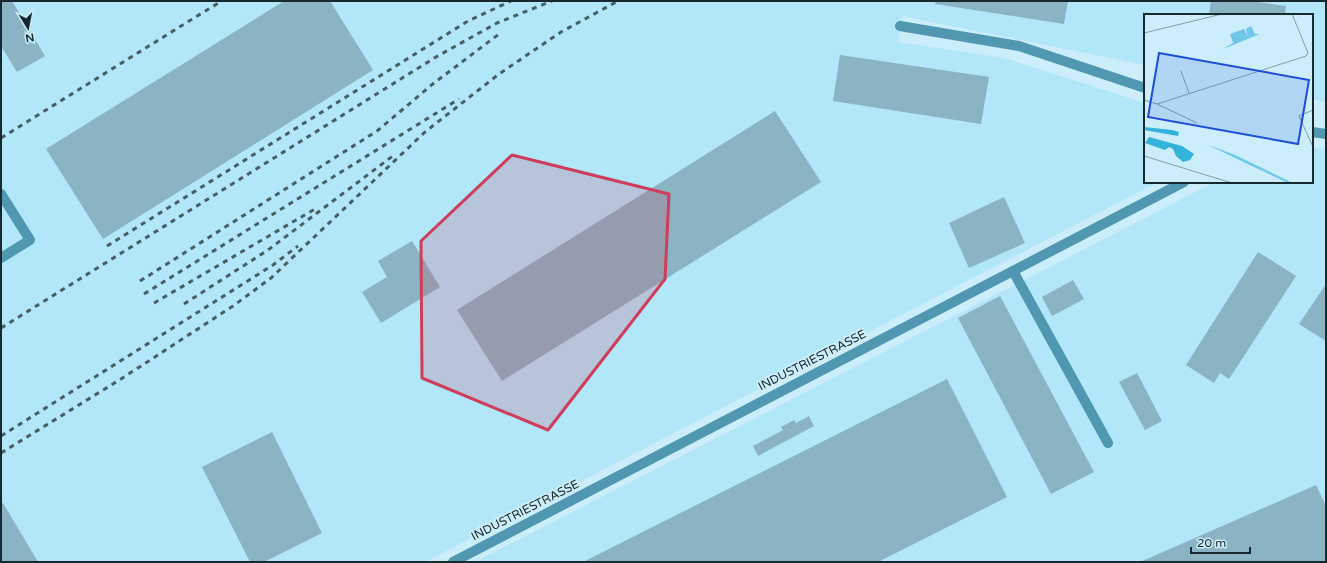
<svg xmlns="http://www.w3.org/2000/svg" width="1327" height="563" font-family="'Varela Round',sans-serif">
  <rect width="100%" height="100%" fill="#ccedfa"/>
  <g fill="#b2e6f9">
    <polygon points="1,1 1326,1 1326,102 1312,99 1312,15 1145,15 1145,65 902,16 898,42 1004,58 1145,103 1145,182 1158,182 425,562 1,562"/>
    <polygon points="1312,147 1326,149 1326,562 475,562 1215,182 1312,182"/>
  </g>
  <g fill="#8ab3c3">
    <polygon points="1,1 12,1 45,56 17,72 1,46"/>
    <polygon points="284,1 330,1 373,70 103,239 46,149"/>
    <polygon points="936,1 1068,1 1064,24 935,4"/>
    <polygon points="1211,1 1251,1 1286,6 1285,15 1209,15"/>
    <polygon points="840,55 989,77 981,124 833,101"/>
    <polygon points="775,111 821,182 502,381 457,310"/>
    <polygon points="1004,197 1025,243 969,268 949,223"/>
    <polygon points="412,241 440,287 381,323 362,292 387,277 378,261"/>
    <polygon points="1258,252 1296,276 1229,379 1220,373 1214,383 1186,365"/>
    <polygon points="1073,280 1084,299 1052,316 1042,297"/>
    <polygon points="1326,284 1326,341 1299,324"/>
    <polygon points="1000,296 1094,472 1051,494 958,318"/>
    <polygon points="1137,373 1162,421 1145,430 1119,382"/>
    <polygon points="947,379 1007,497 878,562 583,562"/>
    <polygon points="809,416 814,426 758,456 753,446 783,430 781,427 794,420 796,423"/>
    <polygon points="272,432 322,533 264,562 250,562 202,467"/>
    <polygon points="1316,485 1326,506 1326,562 1140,562"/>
    <polygon points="3,503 38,562 1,562 1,504"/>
  </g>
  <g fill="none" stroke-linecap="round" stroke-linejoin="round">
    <g stroke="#5097b1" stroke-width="10">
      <polyline points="900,26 1019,46 1145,88"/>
      <polyline points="1,194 30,240 1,258"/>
      <polyline points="1013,271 1108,443"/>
    </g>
    <g stroke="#5097b1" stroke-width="10">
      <polyline points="1312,132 1326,134"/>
      <polyline points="453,562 1184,182"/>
    </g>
    <g stroke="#485e65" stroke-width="3" stroke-dasharray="5 5" stroke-linecap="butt">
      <polyline points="1,138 202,13 222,1"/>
      <polyline points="107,246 468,21 511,1"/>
      <polyline points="140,281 377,131 434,83 499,34"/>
      <polyline points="144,294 459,99"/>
      <polyline points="154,303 315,209"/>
      <polyline points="184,304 268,250 394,155"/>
      <polyline points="1,328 436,57 497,23 552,1"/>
      <polyline points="1,436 273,265 298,246"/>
      <polyline points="1,453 121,379 233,306 271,278 425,132 499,74 561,32 618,1"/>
    </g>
  </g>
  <path fill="#ce3e5a" fill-opacity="0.2" stroke="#ce3e5a" stroke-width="3" stroke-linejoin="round" d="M512,155L669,194L665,279L548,430L422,378L421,241Z"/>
  <g text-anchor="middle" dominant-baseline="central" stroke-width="4" stroke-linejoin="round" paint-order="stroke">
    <g font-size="12" fill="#17282e" stroke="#ccedfa">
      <text transform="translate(812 360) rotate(-27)">INDUSTRIESTRASSE</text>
      <text transform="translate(525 510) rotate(-27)">INDUSTRIESTRASSE</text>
    </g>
  </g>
  <g transform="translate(1144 14)">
    <rect width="169" height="169" fill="#ccedfa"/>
    <path d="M107,12L111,20H116L79,35L89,29L86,20L100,15L104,23L102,15ZM62,130L91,141L149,169H144Z" fill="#6fc8e8"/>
    <path d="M0,113L28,116L35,118L34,122L0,116ZM5,123L38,132L50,140L46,146L39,148L32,142L29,135L25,133L21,136L1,129Z" fill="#33b2da"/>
    <path fill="none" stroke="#849ea8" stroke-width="1" d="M0,19L78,0M37,57L45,79M0,86L13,90L162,42L164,39L148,0M13,90L53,109M169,96L155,102L169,133M0,142L88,169"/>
    <path fill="#1d4ed8" fill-opacity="0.15" stroke="#1d4ed8" stroke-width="2" d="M15,39L165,66L154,130L4,103Z"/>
    <rect width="169" height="169" fill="none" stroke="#17282e" stroke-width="2"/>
  </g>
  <rect width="1327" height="563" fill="none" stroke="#17282e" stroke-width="4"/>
  <g transform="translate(28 28) rotate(170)" stroke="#ccedfa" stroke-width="3" paint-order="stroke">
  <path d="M0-3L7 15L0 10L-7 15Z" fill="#17282e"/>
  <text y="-6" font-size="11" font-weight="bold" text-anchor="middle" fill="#17282e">N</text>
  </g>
  <path d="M1191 547v6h59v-6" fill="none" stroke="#17282e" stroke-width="2"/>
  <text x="1197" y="547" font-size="12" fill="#17282e" stroke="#ccedfa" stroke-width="3" paint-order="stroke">20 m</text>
</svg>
